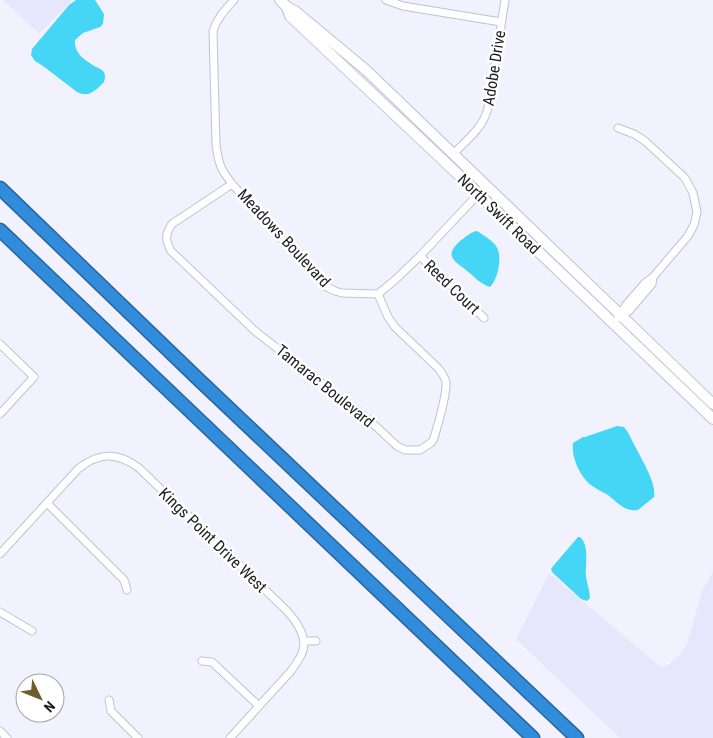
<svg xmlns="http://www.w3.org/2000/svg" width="713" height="738" font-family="'Roboto Condensed',sans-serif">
  <rect width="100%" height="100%" fill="#f1f2fe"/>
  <g fill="#e6e7fd">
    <polygon points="3,0 72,0 39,34"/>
    <polygon points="713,572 713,738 620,738 516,639 549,573 662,668 668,665 680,655 687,644 702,591"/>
  </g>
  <g fill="#45d6f5">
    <path d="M76,0H95L104,14L103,24L100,27L83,33L75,40C74,54 85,60 96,67C99,68 101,69 103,71C106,74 105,79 104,82C95,91 89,98 77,92L43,66L35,61L31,55L32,49L69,5Z"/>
    <path d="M477,231C483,235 492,240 496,246C503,255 498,280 490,287C480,284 475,277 467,271C455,261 443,257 460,241C466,237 470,232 477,231Z"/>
    <path d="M617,426L624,427C630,434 632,441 636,448C642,460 657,484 654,497L638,510C625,512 618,503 608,495C603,492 596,489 591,485C580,477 571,457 573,443L583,437H585Z"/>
    <path d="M578,537H580C590,546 585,565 586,577C587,584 590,591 590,598L587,601L581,599L552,572L551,569L554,565Z"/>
  </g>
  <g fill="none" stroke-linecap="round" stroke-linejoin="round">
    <defs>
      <g id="street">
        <path d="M234,0C225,10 217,18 213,31L216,145C219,165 220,168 232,184L318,279L325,286L335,291L342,293L378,294L395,280L420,256L486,186"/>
        <polyline points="386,0 403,6 501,22"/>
        <path d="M453,154C467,140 483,128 488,108L505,0"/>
        <path d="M232,184L172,224C165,235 165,239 171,251L255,331L368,419L397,446L405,450H420L432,442L434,438C438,424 447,396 446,382C445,377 441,372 438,368L395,327L388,317L378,294"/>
        <polyline points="420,256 484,318"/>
        <polyline points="621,314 629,311 652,284 653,277"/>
        <polyline points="618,318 621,314 625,306 645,283 653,277 688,236 694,225 697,212 693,193 685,178 645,141 634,134 618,128"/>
        <polyline points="0,344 34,377 0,414"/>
        <polyline points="47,503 124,580 127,590"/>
        <path d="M0,554L78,469C99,452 117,452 139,468L287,611C296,621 307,636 303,650C301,658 295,665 291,671L230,738"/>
        <polyline points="0,612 32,631"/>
        <polyline points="304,641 316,641"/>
        <polyline points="202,661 212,662 259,706"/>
        <polyline points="109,700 111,711 138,738"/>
        <polyline points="0,731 7,738"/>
      </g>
      <g id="secondary">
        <polyline points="280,0 287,7 295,11 366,70 713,404"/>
        <polyline points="287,7 290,16 446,163 713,419"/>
      </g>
      <g id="highway">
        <polyline points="0,188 196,377 577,738"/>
        <polyline points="0,230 533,738"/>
      </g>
    </defs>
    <use href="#street" stroke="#c0c1d4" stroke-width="9"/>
    <use href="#secondary" stroke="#c0c1d4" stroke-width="12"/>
    <use href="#highway" stroke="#2a659b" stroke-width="15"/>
    <use href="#street" stroke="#fff" stroke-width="7"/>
    <use href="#secondary" stroke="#fff" stroke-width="10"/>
    <use href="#highway" stroke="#318cdc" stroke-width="12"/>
  </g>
  <g text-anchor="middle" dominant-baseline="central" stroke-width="5" stroke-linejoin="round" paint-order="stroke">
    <g font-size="16" fill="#1c1c23" stroke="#fff">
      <text transform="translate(494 68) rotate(-81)">Adobe Drive</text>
      <text transform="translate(499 214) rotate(44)">North Swift Road</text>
      <text transform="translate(284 238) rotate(47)">Meadows Boulevard</text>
      <text transform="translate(452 287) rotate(44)">Reed Court</text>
      <text transform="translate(325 386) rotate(39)">Tamarac Boulevard</text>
      <text transform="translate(213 540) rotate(44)">Kings Point Drive West</text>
    </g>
  </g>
  <g transform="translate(40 698) rotate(133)"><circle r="24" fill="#ffffff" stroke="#a4a4a7"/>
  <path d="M0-4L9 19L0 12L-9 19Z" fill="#6d5d2b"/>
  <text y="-8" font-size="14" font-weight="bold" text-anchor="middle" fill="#1c1c23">N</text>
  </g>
</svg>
